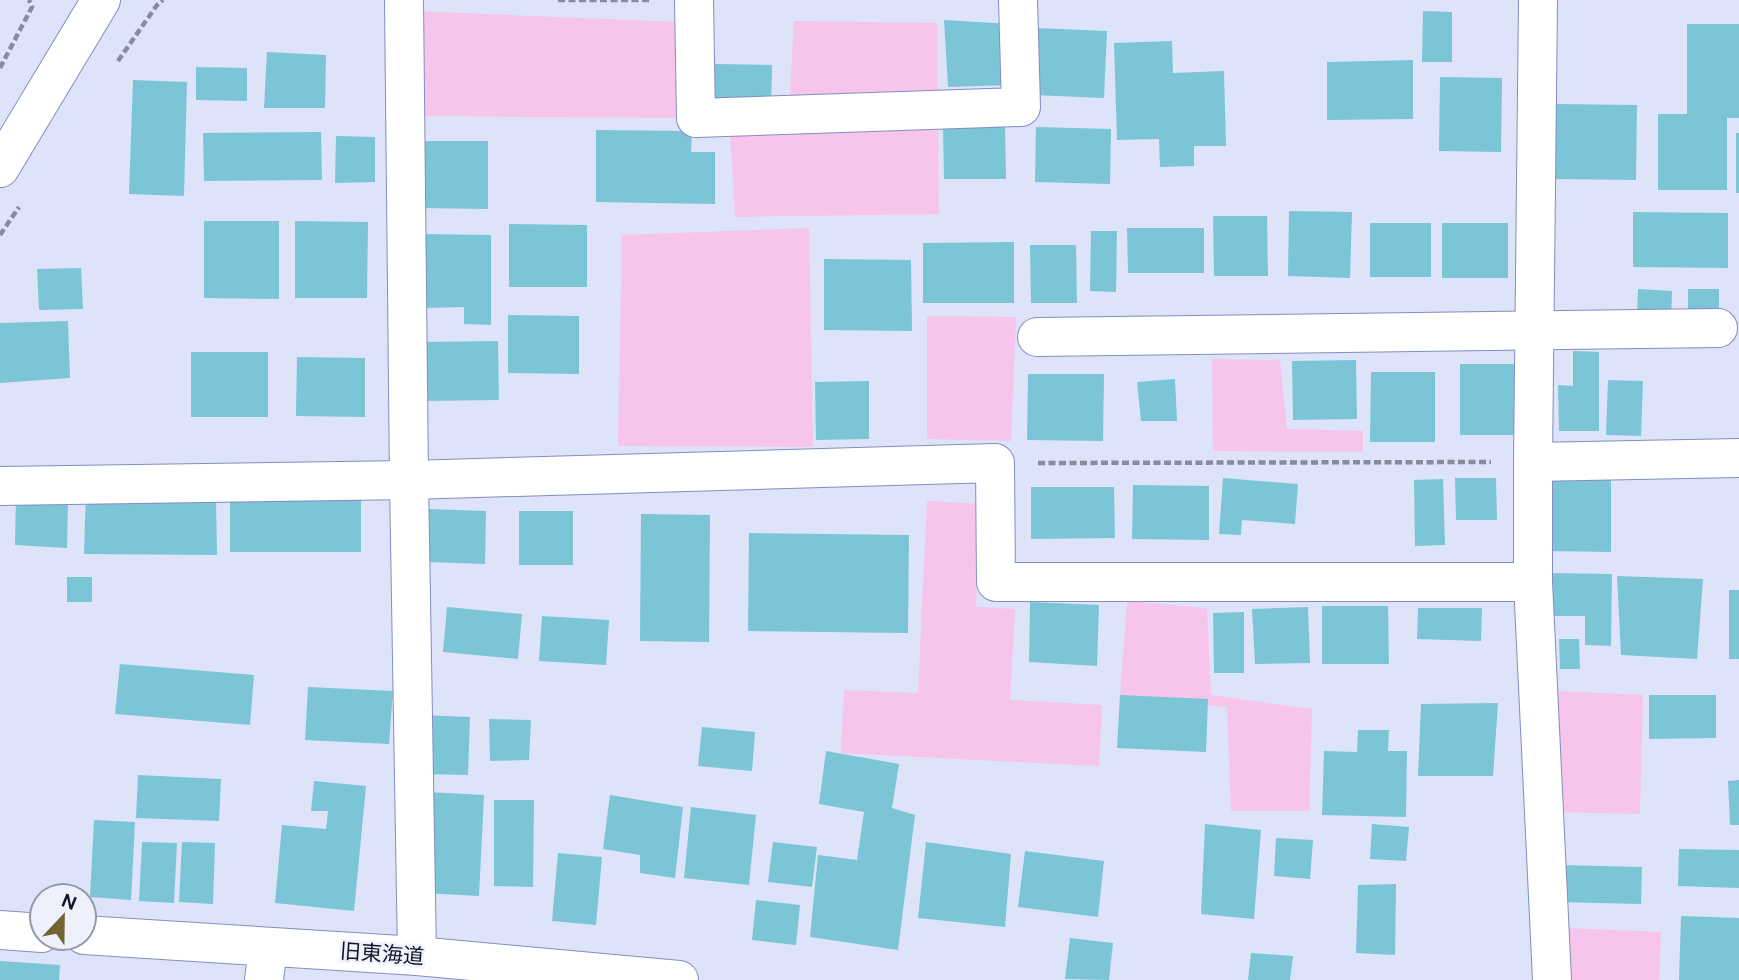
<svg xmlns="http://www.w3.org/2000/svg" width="1739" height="980" font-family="'DM Sans','Noto Sans JP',sans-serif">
  <rect width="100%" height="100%" fill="#dde3f9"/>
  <g fill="#f7c4ec">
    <polygon points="415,11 678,22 676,118 420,116"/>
    <polygon points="794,21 937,23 939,214 735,217 730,130 788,124"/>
    <polygon points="809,228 813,447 618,446 622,235"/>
    <polygon points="927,316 1016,317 1011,441 927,439"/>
    <polygon points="1212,359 1280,360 1287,429 1363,431 1363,452 1213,451"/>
    <polygon points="927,501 980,504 976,607 1015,609 1010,700 1102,705 1099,766 841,753 844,690 918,693"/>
    <polygon points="1127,601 1207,608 1211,695 1312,709 1309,811 1231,811 1227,707 1120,698"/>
    <polygon points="1556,691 1643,695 1640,814 1553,812"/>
    <polygon points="1565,928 1661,932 1659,980 1563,980"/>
  </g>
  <g fill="#7cc5d6">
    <polygon points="1423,11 1452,12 1452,62 1422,62"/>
    <polygon points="944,20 1011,24 1011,85 948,87"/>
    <polygon points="1687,24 1739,24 1739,118 1727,118 1727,190 1658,190 1658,114 1687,114"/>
    <polygon points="1036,28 1107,31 1104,98 1034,95"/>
    <polygon points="1172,41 1173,73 1224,71 1226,146 1194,146 1194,166 1160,167 1159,139 1117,140 1114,43"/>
    <polygon points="267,52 326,55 325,108 264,108"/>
    <polygon points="1413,60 1413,119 1327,120 1327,62"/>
    <polygon points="714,64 772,65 771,112 713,112"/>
    <polygon points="196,67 247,68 247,101 196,100"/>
    <polygon points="1440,77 1502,78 1501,152 1439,151"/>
    <polygon points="133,80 187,82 184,196 129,194"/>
    <polygon points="1556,104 1637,105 1636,180 1556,179"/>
    <polygon points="943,127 1005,127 1006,179 944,179"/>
    <polygon points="1036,127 1111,129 1110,184 1035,182"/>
    <polygon points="596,130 692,131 691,152 715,152 715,204 596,202"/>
    <polygon points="321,132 322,180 204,181 203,133"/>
    <rect x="1736" y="133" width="3" height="60"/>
    <polygon points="336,136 375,137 375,182 335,183"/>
    <polygon points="421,141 488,141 488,209 421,208"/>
    <polygon points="1289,211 1352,212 1350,278 1288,276"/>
    <polygon points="1633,212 1728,213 1728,268 1633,267"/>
    <polygon points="1213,216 1267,216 1268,276 1214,276"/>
    <polygon points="204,221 279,221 279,299 204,298"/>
    <polygon points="295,221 368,222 367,298 295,298"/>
    <rect x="1370" y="223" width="61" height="54"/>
    <rect x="1442" y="223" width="66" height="55"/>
    <polygon points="509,224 587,225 587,287 509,287"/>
    <polygon points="1127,228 1204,228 1204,273 1128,273"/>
    <polygon points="1091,231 1117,231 1116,292 1090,291"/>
    <polygon points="423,234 491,235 491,325 464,324 464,307 423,308"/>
    <polygon points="1014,242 1014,303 923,303 923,243"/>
    <polygon points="1030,245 1076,245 1077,303 1031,303"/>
    <polygon points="824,259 911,260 912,331 824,330"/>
    <polygon points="81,268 83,309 39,310 37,269"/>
    <polygon points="1638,289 1672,291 1671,321 1637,320"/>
    <rect x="1688" y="289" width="31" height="31"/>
    <polygon points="508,315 579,316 579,374 508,373"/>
    <polygon points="68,321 70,378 0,383 0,323"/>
    <polygon points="498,341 499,400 422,401 421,342"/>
    <polygon points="1573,351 1599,352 1599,431 1559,431 1558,385 1573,386"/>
    <rect x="191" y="352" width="77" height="65"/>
    <polygon points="297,357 365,358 365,417 296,416"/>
    <polygon points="1356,360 1357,419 1293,420 1292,361"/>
    <rect x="1460" y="364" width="58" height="71"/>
    <polygon points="1371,372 1435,372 1435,442 1370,442"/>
    <polygon points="1028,374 1104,374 1103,441 1027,440"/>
    <polygon points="1175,379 1177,421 1141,421 1137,382"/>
    <polygon points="1608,380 1643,381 1641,436 1606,435"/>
    <polygon points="869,381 869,439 816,440 815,382"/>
    <polygon points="1547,477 1611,478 1611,552 1546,551"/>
    <polygon points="1223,478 1298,484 1295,524 1242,520 1241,535 1219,534"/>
    <polygon points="1455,478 1496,478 1497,520 1456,520"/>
    <polygon points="1443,479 1445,545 1415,546 1414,480"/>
    <polygon points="1133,485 1209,486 1209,540 1132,539"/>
    <polygon points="1031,487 1114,487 1115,538 1031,539"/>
    <polygon points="86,492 216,495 217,555 84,554"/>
    <polygon points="230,492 361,493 361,552 230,552"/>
    <polygon points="16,495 68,498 67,548 15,545"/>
    <polygon points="429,509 486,511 485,564 427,562"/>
    <rect x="519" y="511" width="54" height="54"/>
    <polygon points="641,514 710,515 709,642 640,641"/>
    <polygon points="749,533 909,535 908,633 748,631"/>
    <polygon points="1549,573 1612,574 1611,646 1585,645 1585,616 1549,616"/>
    <polygon points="1617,576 1703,579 1697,659 1621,655"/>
    <rect x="67" y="577" width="25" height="25"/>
    <rect x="1729" y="590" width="10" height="69"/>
    <polygon points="1030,602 1099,605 1097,666 1029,662"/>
    <polygon points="1322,606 1388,606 1389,664 1322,664"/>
    <polygon points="447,607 522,614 518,659 443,652"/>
    <polygon points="1308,607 1310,663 1255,664 1252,609"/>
    <polygon points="1418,608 1482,608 1481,641 1417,639"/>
    <polygon points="1244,612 1244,673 1214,673 1213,613"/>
    <polygon points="542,616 609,620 606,665 539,661"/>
    <polygon points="1559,639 1579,639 1580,669 1560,669"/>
    <polygon points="120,664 254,675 250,725 115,714"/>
    <polygon points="308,687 393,691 389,744 305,740"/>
    <polygon points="1120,695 1208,699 1206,752 1117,748"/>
    <polygon points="1649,695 1716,695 1716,738 1649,739"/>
    <polygon points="1498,703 1493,776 1418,776 1421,704"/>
    <polygon points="421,715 470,717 468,775 419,774"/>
    <polygon points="489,719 531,720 529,760 490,761"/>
    <polygon points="702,727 755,732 752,771 698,766"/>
    <polygon points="1358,730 1389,730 1388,751 1407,751 1406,817 1322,815 1324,751 1357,752"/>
    <polygon points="826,751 899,764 892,808 915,815 898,950 810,937 818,855 857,860 864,812 819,804"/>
    <polygon points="138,775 221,779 219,821 136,818"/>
    <polygon points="1739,780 1739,825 1730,825 1728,781"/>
    <polygon points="314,781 366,786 354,911 275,903 282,825 326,829 328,811 311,811"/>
    <polygon points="427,792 484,795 479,896 422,893"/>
    <polygon points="610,795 683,807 675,878 640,873 640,855 603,849"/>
    <polygon points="494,800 534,800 533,887 494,886"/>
    <polygon points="691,807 756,815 749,885 684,878"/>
    <polygon points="94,820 135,822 131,900 90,897"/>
    <polygon points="1205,824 1261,830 1254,919 1201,914"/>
    <polygon points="1372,824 1409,827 1406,861 1370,859"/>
    <polygon points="1276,838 1313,840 1310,879 1274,876"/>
    <polygon points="142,842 177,843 174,903 139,901"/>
    <polygon points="182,842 215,843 213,904 179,902"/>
    <polygon points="773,842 817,847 812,887 768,882"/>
    <polygon points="926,842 1011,854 1005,927 918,918"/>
    <polygon points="1679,849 1739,850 1739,888 1678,886"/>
    <polygon points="1025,851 1104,861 1098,917 1018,907"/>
    <polygon points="558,853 602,857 596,925 552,921"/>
    <polygon points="1559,865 1642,867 1641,904 1558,902"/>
    <polygon points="1396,884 1395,955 1356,953 1358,885"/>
    <polygon points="756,900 800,905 796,945 752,940"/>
    <polygon points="1681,916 1739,918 1739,980 1679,980"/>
    <polygon points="1070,938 1113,943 1109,980 1065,979"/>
    <polygon points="1251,953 1293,956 1290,980 1248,980"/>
    <polygon points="0,961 60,965 59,980 0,980"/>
  </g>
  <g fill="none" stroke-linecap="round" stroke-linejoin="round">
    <defs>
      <g id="minor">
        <polyline points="404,0 409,480 417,956"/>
        <polyline points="694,0 696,118 1021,107 1018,0"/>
        <polyline points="1538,0 1533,462 1533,582 1552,980"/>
        <polyline points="0,168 101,0"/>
        <polyline points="1037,337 1718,328"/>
        <polyline points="1533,462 1739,458"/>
        <polyline points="0,486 409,480 995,463 996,582 1533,582"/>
        <polyline points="0,930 42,933"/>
        <polyline points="84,935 417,956 679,980"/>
        <polyline points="264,980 268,947"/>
      </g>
    </defs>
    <use href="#minor" stroke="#828ec1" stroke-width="40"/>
    <g stroke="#868b9f" stroke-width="4.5" stroke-dasharray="7 3.5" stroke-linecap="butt">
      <polyline points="558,0 652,0"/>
      <polyline points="118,61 157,5 163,0"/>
      <polyline points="0,68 32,7 29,0"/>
      <polyline points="0,235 19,207"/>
      <polyline points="1038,463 1491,462"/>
    </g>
    <use href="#minor" stroke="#fff" stroke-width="38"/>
  </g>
  <g text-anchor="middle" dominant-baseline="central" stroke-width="5" stroke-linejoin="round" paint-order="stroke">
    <g font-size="21" fill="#121629" stroke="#eef1fc">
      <text transform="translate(382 954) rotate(4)">旧東海道</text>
    </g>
  </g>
  <g transform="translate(63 917) rotate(22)"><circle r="33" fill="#eef1fc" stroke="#9699a8" stroke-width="2"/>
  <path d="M0-5L12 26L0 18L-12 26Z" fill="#726331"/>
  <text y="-10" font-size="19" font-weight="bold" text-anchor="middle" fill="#121629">N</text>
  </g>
</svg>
